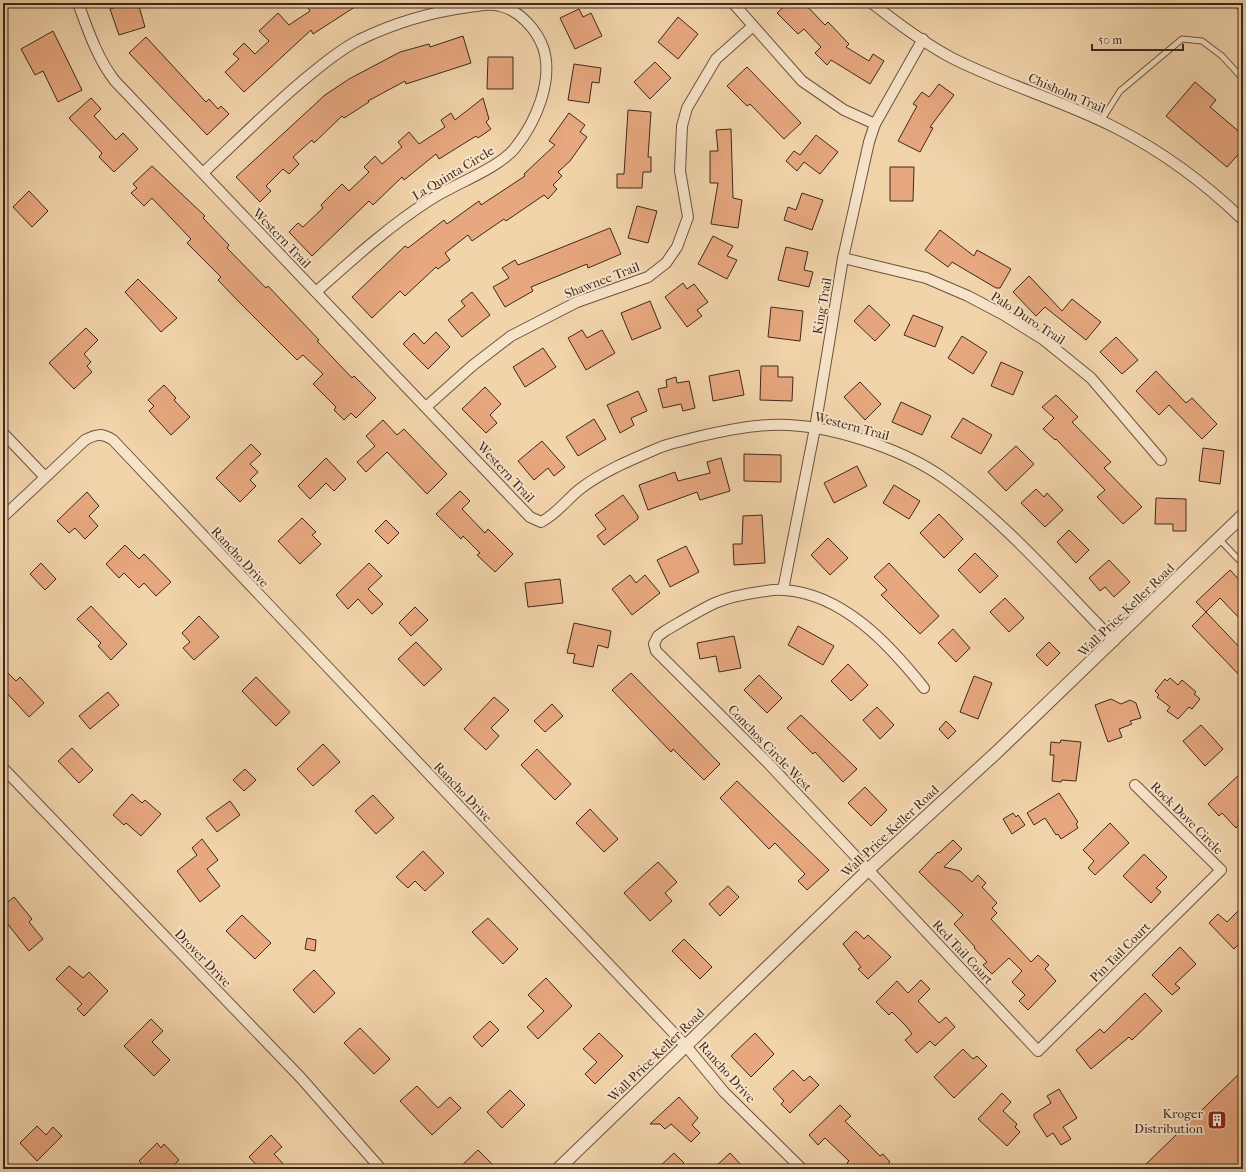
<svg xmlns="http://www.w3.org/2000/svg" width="1246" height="1172" font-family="'IM FELL French Canon',serif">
  <rect width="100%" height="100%" fill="#f2d4ab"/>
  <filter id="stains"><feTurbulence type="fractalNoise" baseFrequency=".005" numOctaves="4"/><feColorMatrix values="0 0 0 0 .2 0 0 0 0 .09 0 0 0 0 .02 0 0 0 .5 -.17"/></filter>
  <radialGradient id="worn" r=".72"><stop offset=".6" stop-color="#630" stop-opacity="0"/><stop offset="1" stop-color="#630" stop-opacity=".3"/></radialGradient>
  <g fill="#e7a77f" stroke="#3e281e">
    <polygon points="127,3 138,3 145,27 119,35 110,9"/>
    <polygon points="305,3 361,3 313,34 311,30 244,92 225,72 239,59 233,54 244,43 255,54 269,41 259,31 278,13 289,25 310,11"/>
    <polygon points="788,3 804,3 825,25 828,22 849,44 846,47 869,61 873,54 884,61 870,84 831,60 827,65 815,53 821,47 804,29 798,34 777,13"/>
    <polygon points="579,9 583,17 591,13 602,36 575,49 560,18"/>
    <polygon points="678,17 698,34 678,59 658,42"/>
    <polygon points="53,31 82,90 58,102 43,71 35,75 21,49"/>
    <polygon points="463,36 471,63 406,84 405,81 368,101 369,102 344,118 342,116 314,143 312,140 293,157 299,164 289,174 283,169 266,186 271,191 260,202 236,177 325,95 349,79 400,52 429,44 430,47"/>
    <polygon points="146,37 206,102 209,99 218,109 221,106 229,114 207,135 129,53"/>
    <polygon points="488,57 513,57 513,89 487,89"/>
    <polygon points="655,62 671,78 650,99 634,82"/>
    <polygon points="574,64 601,68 599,83 592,82 589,103 568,100"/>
    <polygon points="747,67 801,123 784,139 750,104 747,106 727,86"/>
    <polygon points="1195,82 1216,100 1210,107 1243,135 1243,149 1227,167 1166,116"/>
    <polygon points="939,84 954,95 930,127 933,128 920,152 898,141 917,106 913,104 922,92 929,97"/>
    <polygon points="91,98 101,109 94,116 116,140 123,133 138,149 114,172 99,157 102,153 69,118"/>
    <polygon points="483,98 489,119 486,122 491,129 478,138 476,136 439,159 436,154 404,180 402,177 373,205 369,201 312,256 289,232 298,223 303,227 323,208 321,205 342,184 349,191 369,172 364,167 375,156 382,164 402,147 398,142 409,132 419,144 445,127 441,120 451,113 455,120"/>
    <polygon points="628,110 651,112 648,157 651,157 651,172 643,172 642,188 617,188 617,174 624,174"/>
    <polygon points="569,113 585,125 580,132 587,137 570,161 558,172 562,176 553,185 557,189 548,199 544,195 506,221 504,219 472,241 468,235 445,253 450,260 438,269 436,267 405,296 400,291 372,318 352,297 405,246 408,248 444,220 447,224 479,201 481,205 525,176 524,174 555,145 549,141"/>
    <polygon points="731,129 733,198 742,200 738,228 711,224 718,183 710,183 710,151 718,151 716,130"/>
    <polygon points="816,135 838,152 820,174 804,162 797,171 786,161 794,151 800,155"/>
    <polygon points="152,166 205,216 203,218 229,245 227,248 266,288 268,286 319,340 317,341 352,378 354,376 376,398 356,418 351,413 344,420 334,410 336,407 313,384 323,374 303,355 297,360 240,303 218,280 221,277 187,243 191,239 152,198 144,206 131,193 137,188 133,184"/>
    <polygon points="890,167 914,167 913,201 890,201"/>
    <polygon points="29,191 48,211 32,227 13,207"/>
    <polygon points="802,193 823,200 812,230 784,220 788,207 796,210"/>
    <polygon points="637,206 657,211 648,243 628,238"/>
    <polygon points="610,228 621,254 588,268 587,264 531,287 533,291 505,307 493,287 509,278 502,268 515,260 518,265"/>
    <polygon points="940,230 974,256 977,250 1011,269 1000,288 996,288 952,262 948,267 925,250"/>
    <polygon points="713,236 733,246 727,256 737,260 727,279 698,264"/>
    <polygon points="786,247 808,252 804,270 813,272 809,287 778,280"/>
    <polygon points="1029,276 1062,311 1072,299 1101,322 1086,340 1045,307 1036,316 1013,292"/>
    <polygon points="138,279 177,318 161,332 125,292"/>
    <polygon points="683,283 687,289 694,284 708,302 697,310 702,316 687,327 665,297"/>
    <polygon points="472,292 490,315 462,337 448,320 465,306 461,301"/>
    <polygon points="650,301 661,328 632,340 621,313"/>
    <polygon points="869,305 890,325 875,341 854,321"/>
    <polygon points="771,307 803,311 800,341 768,337"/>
    <polygon points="913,315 943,327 935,347 904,335"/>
    <polygon points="86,328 98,340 84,354 91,362 87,366 92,372 74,389 49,363"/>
    <polygon points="582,330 587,338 602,330 615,353 586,370 568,338"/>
    <polygon points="436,332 450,347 428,369 403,344 414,333 424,344"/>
    <polygon points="962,336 987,352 973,374 948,358"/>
    <polygon points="1116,337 1138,360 1122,374 1100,352"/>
    <polygon points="543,348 556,367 525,387 513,367"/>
    <polygon points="1001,362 1023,372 1013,395 991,386"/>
    <polygon points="761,366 778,366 778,377 793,377 792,401 760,400"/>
    <polygon points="739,370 744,395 713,401 709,376"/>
    <polygon points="1156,371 1186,403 1192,398 1217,424 1202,439 1169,405 1159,415 1136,391"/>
    <polygon points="676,377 677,383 689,381 695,408 683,411 681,404 663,408 658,389 667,387 666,380"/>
    <polygon points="860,382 881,404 865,420 844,397"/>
    <polygon points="164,385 176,398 174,400 190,417 171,435 149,411 154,406 148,400"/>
    <polygon points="485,387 501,404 490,415 497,423 486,433 462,409"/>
    <polygon points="638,391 647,411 631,418 634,425 620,433 607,405"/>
    <polygon points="1056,395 1078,417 1072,422 1111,462 1104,468 1142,507 1123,524 1097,497 1105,490 1056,439 1055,440 1043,429 1054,418 1042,407"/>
    <polygon points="901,402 931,416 922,435 892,422"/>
    <polygon points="963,418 992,435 981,454 951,437"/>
    <polygon points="594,419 606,439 578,456 566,437"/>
    <polygon points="383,420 397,435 404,429 447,474 427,494 387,452 366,472 357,462 375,446 366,436"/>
    <polygon points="542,441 565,467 554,476 548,468 534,480 518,461"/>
    <polygon points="251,444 261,454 250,464 258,472 250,480 256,486 240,502 216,478"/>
    <polygon points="1016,446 1034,464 1006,491 988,472"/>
    <polygon points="1203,448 1224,451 1220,484 1199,481"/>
    <polygon points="744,454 781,455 781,482 744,481"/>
    <polygon points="326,458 346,479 334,491 326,483 310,499 298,486"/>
    <polygon points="721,458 730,491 700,500 697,492 648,510 639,485 675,472 678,481 710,473 707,462"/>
    <polygon points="857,466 867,486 834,503 824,483"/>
    <polygon points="894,485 920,501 909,519 883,503"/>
    <polygon points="1036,489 1044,497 1047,493 1063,510 1045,527 1021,503"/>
    <polygon points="460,491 470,501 462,509 485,533 488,529 513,554 495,572 477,555 480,553 463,536 461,539 436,514"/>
    <polygon points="87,492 99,506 89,516 98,526 85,539 75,528 69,533 57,521"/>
    <polygon points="623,495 638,516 638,519 604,545 597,536 606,529 595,515"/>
    <polygon points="1156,498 1186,499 1186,531 1173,531 1173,524 1155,524"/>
    <polygon points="939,514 963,539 944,558 920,533"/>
    <polygon points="762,515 765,563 734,565 733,544 742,544 743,516"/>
    <polygon points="302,518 316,532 312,535 321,544 300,564 278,541"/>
    <polygon points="386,520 399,533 388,544 375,531"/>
    <polygon points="1069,530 1089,550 1076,563 1057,542"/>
    <polygon points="828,538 848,558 830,575 811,555"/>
    <polygon points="125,545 139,559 144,554 171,582 156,596 144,583 139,588 124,573 119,578 106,564"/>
    <polygon points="686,546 699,572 670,587 657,560"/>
    <polygon points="975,553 998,576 980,593 958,570"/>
    <polygon points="1109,560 1130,582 1114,597 1105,587 1100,591 1089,578"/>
    <polygon points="41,563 56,579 45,590 30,574"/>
    <polygon points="369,563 382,576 368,589 383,604 372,614 358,599 348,609 336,595"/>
    <polygon points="889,563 939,616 920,634 881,595 887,590 874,577"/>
    <polygon points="1230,570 1243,584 1243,622 1220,598 1206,612 1196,602"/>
    <polygon points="630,575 636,583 645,575 660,593 632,615 612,589"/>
    <polygon points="560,579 563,603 528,607 525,583"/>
    <polygon points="1005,598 1024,618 1009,632 990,612"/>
    <polygon points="91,606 127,644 111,660 98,646 101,643 77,619"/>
    <polygon points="415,607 428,620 411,636 399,623"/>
    <polygon points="1206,612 1243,651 1243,679 1192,626"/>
    <polygon points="199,616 219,637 194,660 183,648 190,642 182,633"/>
    <polygon points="574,623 611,631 608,648 598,645 593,667 573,663 575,654 567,653"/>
    <polygon points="798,626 834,646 823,665 788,645"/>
    <polygon points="953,629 970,648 956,662 938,643"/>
    <polygon points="734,636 741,668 719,672 716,656 700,659 697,643"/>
    <polygon points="416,642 442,669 424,686 398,659"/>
    <polygon points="1049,642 1060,653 1047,666 1036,655"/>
    <polygon points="848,664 868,685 851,701 831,681"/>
    <polygon points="3,668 16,681 20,677 44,703 29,717 3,689"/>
    <polygon points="631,673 720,764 704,780 673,749 671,752 612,690"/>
    <polygon points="759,675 782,698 767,713 744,690"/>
    <polygon points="974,676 992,683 978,719 960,712"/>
    <polygon points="256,677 290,712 276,726 242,691"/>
    <polygon points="1170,678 1178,685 1182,680 1196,692 1194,694 1200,699 1192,709 1189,707 1178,719 1167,711 1170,707 1157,697 1159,695 1155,691 1165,679 1167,681"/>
    <polygon points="108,692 119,705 90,729 79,716"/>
    <polygon points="494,697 509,710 491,728 499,736 486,750 464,729"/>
    <polygon points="1111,699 1121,704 1130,700 1136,703 1141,718 1130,721 1132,724 1119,729 1122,737 1108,742 1095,705"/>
    <polygon points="552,704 563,716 545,732 534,721"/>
    <polygon points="877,707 894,725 880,739 863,720"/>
    <polygon points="801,715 857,769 843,782 815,752 813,754 787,728"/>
    <polygon points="946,721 956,731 948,739 939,729"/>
    <polygon points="1201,725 1223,749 1205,766 1183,741"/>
    <polygon points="1061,740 1081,742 1076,781 1062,780 1061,782 1052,781 1054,755 1050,755 1051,742 1060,743"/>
    <polygon points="323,744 340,762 313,786 297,769"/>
    <polygon points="72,748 93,770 79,783 58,761"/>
    <polygon points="537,749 571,784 555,800 521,765"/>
    <polygon points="245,769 256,780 244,791 233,780"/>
    <polygon points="1243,771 1243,822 1236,828 1222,813 1219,816 1208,804"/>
    <polygon points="737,781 829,870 807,890 798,881 805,874 775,843 769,849 720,798"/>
    <polygon points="865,787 887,810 871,826 848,803"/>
    <polygon points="1059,793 1078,822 1076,824 1078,828 1061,839 1058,834 1056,835 1045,818 1034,825 1027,813"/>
    <polygon points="132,794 142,803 145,800 161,814 141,836 126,823 124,825 113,815"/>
    <polygon points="373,795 394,818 376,834 355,811"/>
    <polygon points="230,801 240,815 217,832 206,818"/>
    <polygon points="590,809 618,839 604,852 576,823"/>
    <polygon points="1013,813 1016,817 1018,815 1025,825 1012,834 1003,819"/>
    <polygon points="1110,823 1129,843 1095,875 1088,868 1094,861 1083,850"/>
    <polygon points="202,839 218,860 207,869 220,886 200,902 177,871 197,855 192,848"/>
    <polygon points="953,840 962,849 944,867 960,871 972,882 978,875 986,883 982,887 997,903 992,908 997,913 991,919 1031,962 1038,955 1049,965 1045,969 1056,981 1028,1010 1019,1001 1025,995 1012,982 1022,971 1009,958 992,974 983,965 987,962 974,948 975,947 954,924 963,915 919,872 938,852 939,853"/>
    <polygon points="423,851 444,873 425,891 415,881 408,888 396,877"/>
    <polygon points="1144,854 1167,877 1156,888 1161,892 1151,903 1123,876"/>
    <polygon points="658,862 677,882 665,893 672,901 650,921 624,893"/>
    <polygon points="728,886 739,897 720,916 709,904"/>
    <polygon points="14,897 32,919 29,922 43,939 29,951 3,918 3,906"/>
    <polygon points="1243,906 1243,940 1234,949 1209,923 1218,914 1227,922"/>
    <polygon points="242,915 271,943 255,959 226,931"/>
    <polygon points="488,918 518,949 503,964 472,932"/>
    <polygon points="856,931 864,939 868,935 891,957 868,979 858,969 861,967 843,944"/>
    <polygon points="307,938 316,940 315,951 305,949"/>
    <polygon points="684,939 712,967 700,979 672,951"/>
    <polygon points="1180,947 1196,964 1175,984 1180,988 1172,995 1152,975"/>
    <polygon points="69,966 83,978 89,972 108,991 84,1016 77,1009 82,1004 56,979"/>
    <polygon points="314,970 335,993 314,1013 293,990"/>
    <polygon points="546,978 572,1006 538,1039 527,1027 544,1011 528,995"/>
    <polygon points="921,980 930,989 918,1001 939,1023 946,1017 955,1027 935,1046 930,1041 917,1053 905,1040 912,1034 906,1026 892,1012 889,1015 876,1002 897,981 908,993"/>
    <polygon points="1145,993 1162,1011 1132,1040 1129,1037 1091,1069 1076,1050 1100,1029 1104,1033"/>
    <polygon points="151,1019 163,1031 152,1042 170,1060 154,1076 124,1046"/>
    <polygon points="490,1021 499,1030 482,1047 473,1037"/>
    <polygon points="360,1028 390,1059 374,1074 344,1043"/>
    <polygon points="599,1033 623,1056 595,1084 585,1074 597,1062 583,1049"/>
    <polygon points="755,1033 774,1054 751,1077 731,1056"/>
    <polygon points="963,1049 973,1059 977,1056 987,1066 954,1098 934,1077"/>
    <polygon points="793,1070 804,1081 810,1076 819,1085 790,1113 781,1104 784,1101 773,1089"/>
    <polygon points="1243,1070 1243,1169 1141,1169"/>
    <polygon points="417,1086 438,1108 450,1097 461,1108 432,1135 400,1101"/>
    <polygon points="1059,1089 1077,1118 1063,1127 1071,1139 1061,1145 1053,1133 1047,1137 1034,1117 1034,1114 1051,1103 1047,1096"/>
    <polygon points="510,1090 525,1105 502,1128 487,1112"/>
    <polygon points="1002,1093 1011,1102 1003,1111 1017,1124 1015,1127 1020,1132 1007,1146 978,1119"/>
    <polygon points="679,1097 698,1118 692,1125 700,1133 691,1142 671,1124 665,1129 660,1124 650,1124"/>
    <polygon points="840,1105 851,1116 845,1121 880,1156 883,1154 890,1162 883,1169 853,1169 847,1163 849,1161 825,1138 818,1145 809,1135"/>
    <polygon points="37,1126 46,1135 53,1127 62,1136 37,1161 20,1143"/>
    <polygon points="271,1135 282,1147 274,1154 288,1169 260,1169 249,1157"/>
    <polygon points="157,1143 161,1148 164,1144 179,1160 170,1169 147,1169 139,1161"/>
    <polygon points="478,1150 497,1169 458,1169"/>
    <polygon points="674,1153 684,1163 678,1169 657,1169"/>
    <polygon points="730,1153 745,1169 713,1169"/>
  </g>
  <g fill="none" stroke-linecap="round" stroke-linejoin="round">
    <defs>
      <g id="service">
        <polyline points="1101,121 1120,91 1182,39 1202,41 1222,56 1243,79"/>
        <polyline points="1219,539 1239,560"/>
      </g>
      <g id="minor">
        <path d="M78,3C88,30 97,58 115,81L530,517L541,522C557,514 566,500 580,489C603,471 633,459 661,447C671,443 683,441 693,438C718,432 744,426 770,425C823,422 902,448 945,479C1006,523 1061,587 1114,641"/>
        <polyline points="733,3 802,81 844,110 875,124"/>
        <path d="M872,3C897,23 924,43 952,58C1005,85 1064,101 1116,128C1163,152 1206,184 1243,220"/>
        <path d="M204,172C236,142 267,111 300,83C318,68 338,51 359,40C394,23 431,12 469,7C479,6 490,3 500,6C519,10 536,29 543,47C554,80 536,122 515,148C498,169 454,184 430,200C389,226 353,259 316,292"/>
        <polyline points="843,258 926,278 968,296 1004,315 1044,340 1091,378 1161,460"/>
        <polyline points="426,407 472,366 511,336 577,302 648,277 666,263 677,247 688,217 680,171 682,126 687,108 716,59 753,26"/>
        <polyline points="3,433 45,477"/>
        <path d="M3,517L85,440C96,434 102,433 113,440L686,1046L724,1092L802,1169"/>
        <polyline points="783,590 815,428 843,258 869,142 875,124 923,39"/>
        <path d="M924,688C889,644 843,594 784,590C776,589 767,591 759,592C745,594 729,597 715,603C698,611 682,621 665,631L658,636L654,644L656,651L768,763L1038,1051L1221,870L1135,785"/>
        <polyline points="3,768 301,1078 381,1169"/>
      </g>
      <polyline id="tertiary" points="558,1169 869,869 997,752 1243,515"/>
    </defs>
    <use href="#service" stroke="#6b5341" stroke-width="7"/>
    <use href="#minor" stroke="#6b5341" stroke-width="12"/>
    <use href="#tertiary" stroke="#6b5341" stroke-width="14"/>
    <use href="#service" stroke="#f7e3c8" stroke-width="5"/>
    <use href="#minor" stroke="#f7e3c8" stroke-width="10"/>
    <use href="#tertiary" stroke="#f7e3c8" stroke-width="12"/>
    <polyline stroke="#3e281e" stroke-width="3" stroke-dasharray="7 7" stroke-linecap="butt" points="1234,3 1243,14"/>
  </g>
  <defs>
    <symbol id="building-square" viewBox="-11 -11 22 22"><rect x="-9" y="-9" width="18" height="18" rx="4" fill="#8f2418" stroke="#f7e3c8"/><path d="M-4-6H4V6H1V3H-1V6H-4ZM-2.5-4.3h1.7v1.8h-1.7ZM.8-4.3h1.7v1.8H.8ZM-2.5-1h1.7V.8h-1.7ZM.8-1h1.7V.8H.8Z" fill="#fff"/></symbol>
  </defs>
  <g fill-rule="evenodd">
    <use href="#building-square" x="1206" y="1109" width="22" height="22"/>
  </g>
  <g text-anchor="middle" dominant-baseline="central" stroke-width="4" stroke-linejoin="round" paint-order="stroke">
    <g font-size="13" fill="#3e281e" stroke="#f7e3c8">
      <text transform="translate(1067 93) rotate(23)">Chisholm Trail</text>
      <text transform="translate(453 173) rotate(-31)">La Quinta Circle</text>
      <text transform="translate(282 238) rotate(46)">Western Trail</text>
      <text transform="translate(602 280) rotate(-21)">Shawnee Trail</text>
      <text transform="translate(822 306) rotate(-80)">King Trail</text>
      <text transform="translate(1028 318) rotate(33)">Palo Duro Trail</text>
      <text transform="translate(852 426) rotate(15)">Western Trail</text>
      <text transform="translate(506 472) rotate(47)">Western Trail</text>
      <text transform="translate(240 557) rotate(47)">Rancho Drive</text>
      <text transform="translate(1126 610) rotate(-44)">Wall-Price-Keller Road</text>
      <text transform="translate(770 748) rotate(46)">Conchos Circle West</text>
      <text transform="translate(463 792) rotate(46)">Rancho Drive</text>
      <text transform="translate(1187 818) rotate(45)">Rock Dove Circle</text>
      <text transform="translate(890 831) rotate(-43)">Wall-Price-Keller Road</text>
      <text transform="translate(963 952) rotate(47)">Red Tail Court</text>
      <text transform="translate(1120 952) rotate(-45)">Pin Tail Court</text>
      <text transform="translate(203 958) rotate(46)">Drover Drive</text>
      <text transform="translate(656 1055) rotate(-44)">Wall-Price-Keller Road</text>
      <text transform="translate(727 1072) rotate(48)">Rancho Drive</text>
    </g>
    <g font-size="13" fill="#3e281e" stroke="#f7e3c8" text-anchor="end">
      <text x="1203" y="1113">Kroger<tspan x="1203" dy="15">Distribution</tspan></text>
    </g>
  </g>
  <rect width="1246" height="1172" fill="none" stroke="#f2d4ab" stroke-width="16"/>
  <rect x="4" y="4" width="1238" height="1164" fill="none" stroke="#3e281e" stroke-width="2"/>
  <rect x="8" y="8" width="1230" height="1156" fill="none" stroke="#3e281e"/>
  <path d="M1092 44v6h91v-6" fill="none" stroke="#3e281e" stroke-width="2"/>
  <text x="1098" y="44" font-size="12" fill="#3e281e" stroke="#f7e3c8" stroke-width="3" paint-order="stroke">50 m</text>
  <rect width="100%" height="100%" filter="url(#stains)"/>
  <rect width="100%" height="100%" fill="url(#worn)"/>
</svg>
